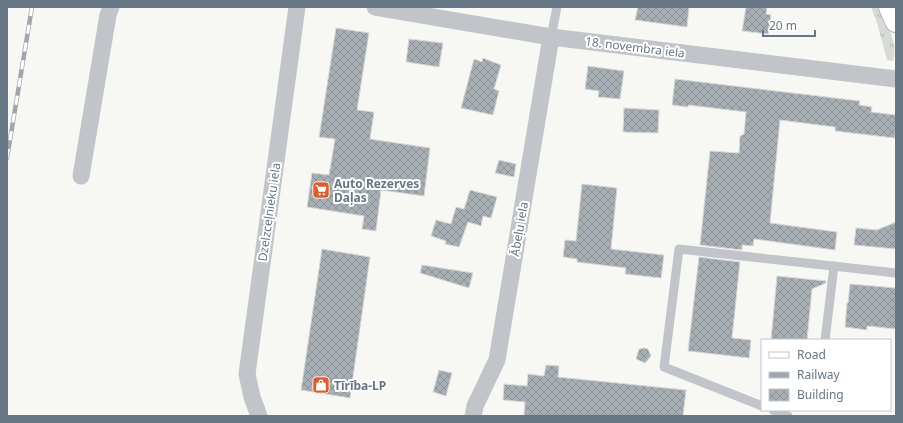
<svg xmlns="http://www.w3.org/2000/svg" width="903" height="423" font-family="'Noto Sans',sans-serif">
  <defs>
    <pattern id="grass-tufts" width="24" height="20" patternUnits="userSpaceOnUse"><rect width="24" height="20" fill="#d6dcd4"/><path d="M3 7l-1-3M5 7V3M7 7l1-3M15 17l-1-3M17 17v-4M19 17l1-3" fill="none" stroke="#b1b7b2"/></pattern>
    <pattern id="building-cross-hatch" width="8" height="8" patternUnits="userSpaceOnUse"><rect width="8" height="8" fill="#a7afb5"/><path d="M0 0l8 8M0 8l8-8" fill="none" stroke="#8c9399"/></pattern>
  </defs>
  <rect width="100%" height="100%" fill="#f7f7f4"/>
  <path fill="url(#grass-tufts)" d="M871,7H880C886,23 899,44 893,61L887,60L877,23Z"/>
  <g fill="url(#building-cross-hatch)" stroke="#d9d9d7">
    <polygon points="638,7 689,7 687,27 635,20"/>
    <polygon points="746,7 767,7 766,14 771,15 768,34 742,31"/>
    <polygon points="336,28 369,33 357,110 374,112 370,139 430,148 424,196 381,190 376,231 362,229 364,216 307,207 312,173 329,175 335,139 319,137"/>
    <polygon points="409,39 443,43 439,67 406,62"/>
    <polygon points="483,58 501,65 494,89 499,91 493,115 461,108 474,59 482,62"/>
    <polygon points="588,66 624,71 620,99 598,97 599,91 585,89"/>
    <polygon points="675,79 860,101 859,105 872,107 871,112 896,115 895,138 835,131 835,127 780,120 770,223 837,232 835,250 754,239 753,246 742,245 742,250 700,245 710,151 739,153 740,136 744,134 746,112 688,105 688,107 672,105"/>
    <polygon points="624,108 659,110 658,133 623,132"/>
    <polygon points="499,160 516,164 514,177 495,173"/>
    <polygon points="582,184 617,188 611,249 664,255 661,278 625,274 626,268 577,262 577,259 563,257 565,240 576,241"/>
    <polygon points="470,190 497,197 491,218 483,216 481,226 468,222 459,247 445,244 446,241 431,236 436,220 451,224 456,207 464,209"/>
    <polygon points="896,222 896,249 854,245 856,228 877,230"/>
    <polygon points="322,249 370,257 350,398 301,390"/>
    <polygon points="699,257 740,262 732,338 751,340 749,358 688,351"/>
    <polygon points="422,265 473,273 469,288 420,273"/>
    <polygon points="777,276 826,281 826,283 812,289 807,340 771,340"/>
    <polygon points="850,284 896,288 896,329 867,326 867,330 845,327 847,303 848,303"/>
    <polygon points="644,348 648,349 651,356 645,363 636,359 639,349"/>
    <polygon points="546,365 559,366 558,377 686,390 683,416 524,416 525,402 503,400 504,384 527,386 528,374 544,376"/>
    <polygon points="439,370 452,373 446,396 433,392"/>
  </g>
  <g fill="none" stroke-linecap="round" stroke-linejoin="round">
    <defs>
      <polyline id="primary" points="890,7 896,21"/>
    </defs>
    <use href="#primary" stroke="#b4b8bc" stroke-width="24"/>
    <g stroke="#c1c4c8" stroke-width="9">
      <polyline points="551,37 557,7"/>
      <polyline points="825,340 834,266"/>
      <polyline points="762,406 664,367 679,249 896,273"/>
      <polyline points="773,410 788,416"/>
    </g>
    <g stroke="#c1c4c8" stroke-width="17">
      <polyline points="375,7 551,37 896,79"/>
      <polyline points="81,176 108,15 111,7"/>
      <polyline points="259,416 252,397 247,374 297,7"/>
      <polyline points="473,416 475,406 497,360 551,37"/>
    </g>
    <use href="#primary" stroke="#fff" stroke-width="22"/>
    <defs>
      <polyline id="rail" points="7,158 32,7"/>
    </defs>
    <use href="#rail" stroke="#a0a6ac" stroke-width="4.5"/>
    <use href="#rail" stroke="#fff" stroke-width="3" stroke-dasharray="9" stroke-linecap="butt"/>
  </g>
  <defs>
    <symbol id="supermarket-square" viewBox="-11 -11 22 22"><rect x="-9" y="-9" width="18" height="18" rx="4" fill="#dc5d2f" stroke="#fff"/><path d="M-6-5.5h2.5l.6 2H6L4.5 2H-2.5L-4.4-4H-6ZM-1.5 3.2a1.3 1.3 0 1 0 .1 0ZM3 3.2a1.3 1.3 0 1 0 .1 0Z" fill="#fff"/></symbol>
    <symbol id="shop-square" viewBox="-11 -11 22 22"><rect x="-9" y="-9" width="18" height="18" rx="4" fill="#dc5d2f" stroke="#fff"/><path d="M-5-2.5h2.3a2.7 3.5 0 0 1 5.4 0H5L5.5 6h-11ZM-1.5-2.5h3a1.5 2.3 0 0 0-3 0Z" fill="#fff"/></symbol>
  </defs>
  <g fill-rule="evenodd">
    <use href="#supermarket-square" x="311" y="180" width="20" height="20"/>
    <use href="#shop-square" x="311" y="375" width="20" height="20"/>
  </g>
  <g text-anchor="middle" dominant-baseline="central" stroke-width="4" stroke-linejoin="round" paint-order="stroke">
    <g font-size="12" fill="#677684" stroke="#fff">
      <text transform="translate(635 47) rotate(7)">18. novembra iela</text>
      <text transform="translate(269 212) rotate(-82)">Dzelzceļnieku iela</text>
      <text transform="translate(519 229) rotate(-80)">Ābeļu iela</text>
    </g>
    <g font-size="12" font-weight="bold" fill="#677684" stroke="#fff" text-anchor="start">
      <text x="334" y="183">Auto Rezerves<tspan x="334" dy="14">Daļas</tspan></text>
      <text x="334" y="385">Tīrība-LP</text>
    </g>
  </g>
  <rect width="903" height="423" fill="none" stroke="#677684" stroke-width="16"/>
  <rect x="761" y="339" width="130" height="72" fill="#ffffff" stroke="#c2c8ce"/>
  <rect x="769" y="352" width="20" height="6" fill="#ffffff" stroke="#c2c8ce"/>
  <text x="797" y="359" font-size="12" fill="#677684">Road</text>
  <rect x="769" y="372" width="20" height="6" fill="#a0a6ac" stroke="#c2c8ce"/>
  <text x="797" y="379" font-size="12" fill="#677684">Railway</text>
  <rect x="769" y="389" width="20" height="12" fill="url(#building-cross-hatch)" stroke="#c2c8ce"/>
  <text x="797" y="399" font-size="12" fill="#677684">Building</text>
  <path d="M763 30v6h52v-6" fill="none" stroke="#677684" stroke-width="2"/>
  <text x="769" y="30" font-size="12" fill="#677684" stroke="#ffffff" stroke-width="3" paint-order="stroke">20 m</text>
</svg>
